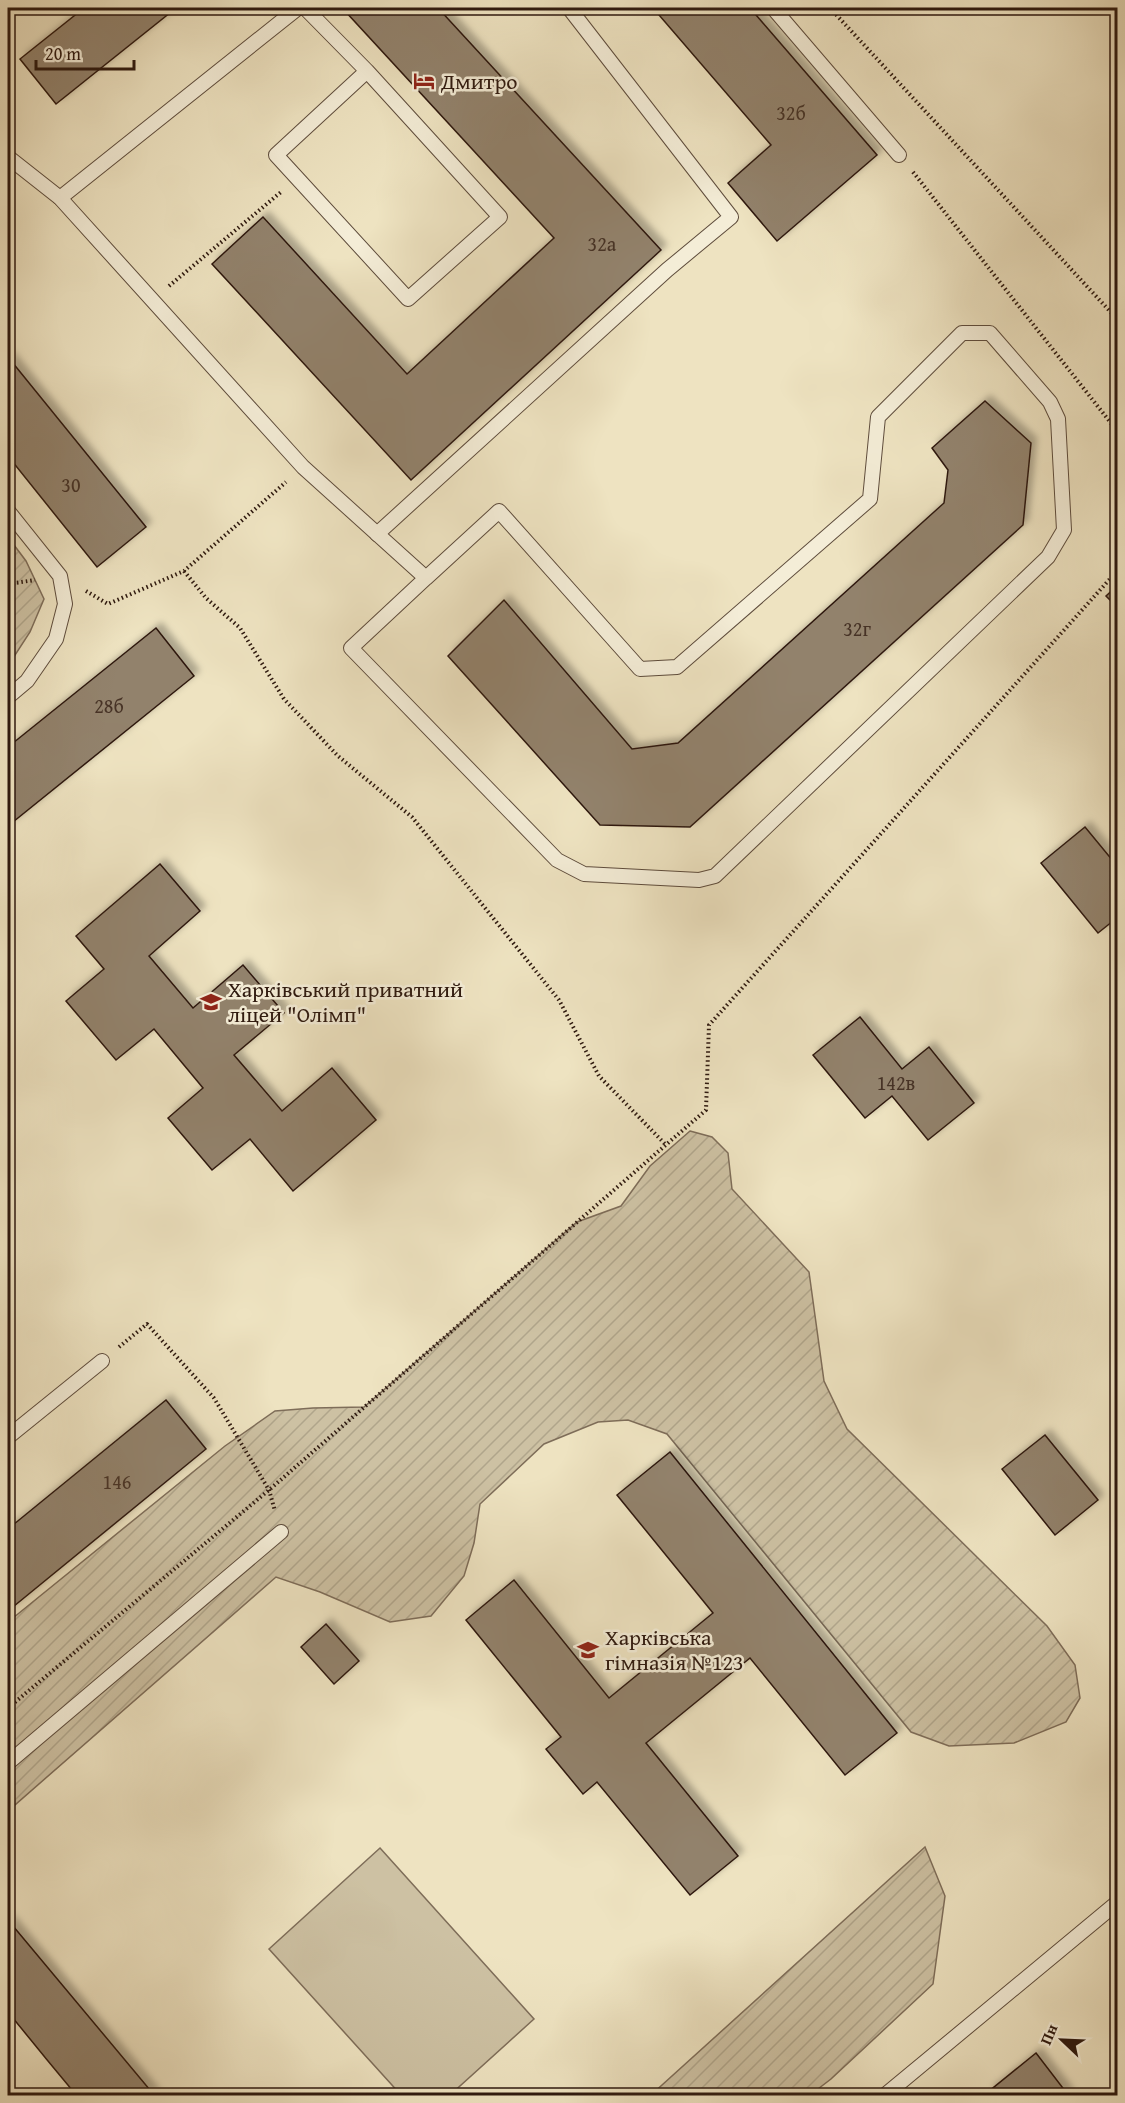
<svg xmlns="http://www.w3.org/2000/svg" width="1125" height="2103" font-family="'Gentium Book Plus',serif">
  <defs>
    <pattern id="garden-furrows" width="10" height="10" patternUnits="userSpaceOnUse" patternTransform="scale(1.5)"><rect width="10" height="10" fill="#cdc1a3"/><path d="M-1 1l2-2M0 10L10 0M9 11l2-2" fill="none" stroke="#b0a58b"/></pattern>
    <filter id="shadow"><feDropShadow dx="5.5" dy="-5.5" stdDeviation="3" flood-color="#0004"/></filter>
  </defs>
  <rect width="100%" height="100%" fill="#eee3c1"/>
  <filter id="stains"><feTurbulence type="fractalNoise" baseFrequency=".00333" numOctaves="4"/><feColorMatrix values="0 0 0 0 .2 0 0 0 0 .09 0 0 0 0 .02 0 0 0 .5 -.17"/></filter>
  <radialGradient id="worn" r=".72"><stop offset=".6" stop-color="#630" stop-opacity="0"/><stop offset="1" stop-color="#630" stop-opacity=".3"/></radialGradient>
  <g fill="url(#garden-furrows)" stroke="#7e6d59" stroke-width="1.5">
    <polygon points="8,537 26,561 44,599 30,632 8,666"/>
    <polygon points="690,1131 712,1137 728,1153 732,1189 809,1272 824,1381 847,1429 1047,1626 1075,1665 1080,1698 1066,1722 1014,1743 949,1746 911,1732 667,1434 628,1420 598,1422 544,1444 480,1504 474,1543 464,1576 431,1616 390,1622 320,1592 276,1577 8,1811 8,1622 225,1446 275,1411 313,1408 364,1407 577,1222 621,1206 650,1166"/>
    <polygon points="925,1847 945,1896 933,1984 831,2079 810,2095 651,2095"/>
  </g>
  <polygon fill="#cdc1a3" stroke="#7e6d59" stroke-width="1.5" points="380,1848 534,2019 450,2095 401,2095 269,1949"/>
  <g fill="#92826c" stroke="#2e190f" stroke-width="1.5" filter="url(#shadow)">
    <polygon points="84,8 176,8 56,104 20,59"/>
    <polygon points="349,8 438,8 661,250 411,480 212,264 263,217 407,374 554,238 345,11"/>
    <polygon points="653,8 750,8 877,155 777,241 728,183 771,145"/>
    <polygon points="8,357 146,527 97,567 8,456"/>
    <polygon points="985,401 1031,443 1023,525 690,827 600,825 448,656 504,600 632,749 678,743 944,503 948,470 932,448"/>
    <polygon points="1118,585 1118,608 1106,596"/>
    <polygon points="156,628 194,676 8,826 8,747"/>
    <polygon points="1085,827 1118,867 1118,917 1098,933 1041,863"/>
    <polygon points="160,864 200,911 149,956 193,1008 243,965 284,1013 234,1055 282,1111 332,1068 376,1120 293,1191 250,1139 212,1170 168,1118 203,1088 154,1029 116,1060 66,1001 104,969 76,936"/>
    <polygon points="860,1017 902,1069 929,1047 974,1103 928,1140 892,1096 865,1118 813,1055"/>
    <polygon points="166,1400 206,1449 8,1611 8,1529"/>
    <polygon points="1045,1435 1098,1500 1055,1535 1002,1469"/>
    <polygon points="670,1452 897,1733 845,1775 750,1658 646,1743 738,1856 690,1895 597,1782 583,1794 546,1749 561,1737 466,1620 514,1580 609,1698 713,1613 617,1495"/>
    <polygon points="326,1624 359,1661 334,1684 301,1647"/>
    <polygon points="8,1920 155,2096 77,2096 48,2061 8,2012"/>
    <polygon points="1036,2053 1069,2096 991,2096 988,2092"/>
  </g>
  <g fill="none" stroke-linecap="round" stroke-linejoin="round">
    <defs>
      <g id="service">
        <polyline points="305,8 367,71 500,217 408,299 276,155 367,71"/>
        <polyline points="773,8 899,155"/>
        <polyline points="8,157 60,198 303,467 426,578 351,648 557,860 584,874 699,880 715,876 1048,557 1064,530 1058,419 1050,402 990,333 962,333 878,417 870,499 677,667 640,669 499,511 426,578"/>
        <polyline points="60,198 298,8"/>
        <polyline points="8,511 60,576 65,604 56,639 27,681 8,697"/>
        <polyline points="377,534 667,270 731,217 569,8"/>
        <polyline points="8,1437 102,1361"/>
        <polyline points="8,1763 281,1532"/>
        <polyline points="884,2096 1118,1902"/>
      </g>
    </defs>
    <use href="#service" stroke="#5e4c3c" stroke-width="16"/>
    <g stroke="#2e190f" stroke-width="4" stroke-dasharray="1.5 3" stroke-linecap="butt">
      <polyline points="830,8 1118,320"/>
      <polyline points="913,172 1118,432"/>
      <polyline points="169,286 281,192"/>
      <polyline points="184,571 206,598 240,628 284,699 338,756 412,817 559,1000 599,1076 666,1145"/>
      <polyline points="8,584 35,580"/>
      <polyline points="86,591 108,604 184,571 286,482"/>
      <polyline points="119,1347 147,1324 214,1398 269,1490 275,1511"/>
      <polyline points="8,1708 269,1490 706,1110 709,1025 1118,570"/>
    </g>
    <use href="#service" stroke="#f4edd7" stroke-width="14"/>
  </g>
  <defs>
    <symbol id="hotel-bare" viewBox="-9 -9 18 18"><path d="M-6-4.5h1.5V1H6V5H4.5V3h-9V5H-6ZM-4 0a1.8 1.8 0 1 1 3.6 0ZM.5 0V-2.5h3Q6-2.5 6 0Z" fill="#8f2418" stroke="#f4edd7" stroke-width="2.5" paint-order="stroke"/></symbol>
    <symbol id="school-bare" viewBox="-9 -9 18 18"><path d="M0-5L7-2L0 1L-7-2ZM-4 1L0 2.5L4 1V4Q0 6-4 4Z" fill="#8f2418" stroke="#f4edd7" stroke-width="2.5" paint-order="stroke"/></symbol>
  </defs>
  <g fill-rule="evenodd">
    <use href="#hotel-bare" x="409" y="66" width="30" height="30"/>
    <use href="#school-bare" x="196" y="987" width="30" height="30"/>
    <use href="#school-bare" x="573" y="1635" width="30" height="30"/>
  </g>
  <g text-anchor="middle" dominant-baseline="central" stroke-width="5" stroke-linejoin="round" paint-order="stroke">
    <g font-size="20" fill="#473326">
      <text x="791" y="112">32б</text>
      <text x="602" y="243">32а</text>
      <text x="71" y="484">30</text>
      <text x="857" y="628">32г</text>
      <text x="109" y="705">28б</text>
      <text x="896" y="1082">142в</text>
      <text x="117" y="1481">146</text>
    </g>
    <g font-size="22" fill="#2e190f" stroke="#f4edd7" text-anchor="start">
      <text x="441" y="81">Дмитро</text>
      <text x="228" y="989">Харківський приватний<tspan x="228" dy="25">ліцей "Олімп"</tspan></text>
      <text x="605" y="1637">Харківська<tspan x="605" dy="25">гімназія №123</tspan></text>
    </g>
  </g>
  <rect width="1125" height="2103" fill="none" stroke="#eee3c1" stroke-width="30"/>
  <rect x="9" y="9" width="1107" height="2085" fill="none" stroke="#2e190f" stroke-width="3"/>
  <rect x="15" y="15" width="1095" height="2073" fill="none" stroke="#2e190f" stroke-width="1.5"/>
  <g transform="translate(1062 2040) rotate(293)" stroke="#f4edd7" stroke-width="4.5" paint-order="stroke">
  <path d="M0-4.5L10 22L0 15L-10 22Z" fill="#2e190f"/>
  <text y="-9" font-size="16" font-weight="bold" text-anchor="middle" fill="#2e190f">Пн</text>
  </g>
  <path d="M36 60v9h98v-9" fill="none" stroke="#2e190f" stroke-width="3"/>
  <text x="45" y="60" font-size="18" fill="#2e190f" stroke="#f4edd7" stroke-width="4.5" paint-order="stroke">20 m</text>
  <rect width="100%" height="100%" filter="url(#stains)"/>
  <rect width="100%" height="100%" fill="url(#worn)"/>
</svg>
